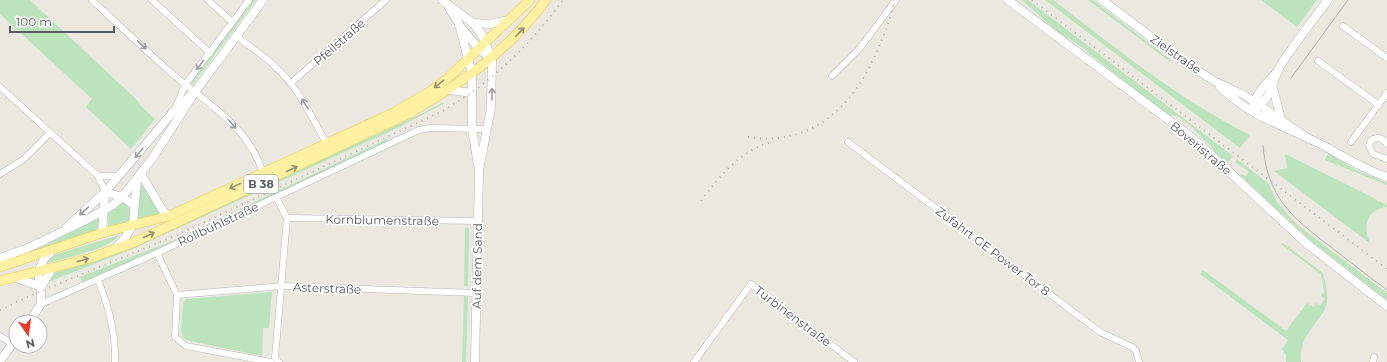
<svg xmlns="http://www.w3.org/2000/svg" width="1387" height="362" font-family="Montserrat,sans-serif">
  <rect width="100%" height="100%" fill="#ebe9df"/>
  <g fill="#bbe4bc">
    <polygon points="0,0 30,0 138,101 139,104 155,119 131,149 86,107 92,99 0,14"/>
    <polygon points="251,0 256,0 193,84 189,81"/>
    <polygon points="1022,0 1028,0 1233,156 1227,163 1213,151 1214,150 1190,125 1177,116 1169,115 1150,102 1075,42 1059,33"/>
    <path d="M1045,0H1053C1116,48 1178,99 1250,135L1240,148Z"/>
    <polygon points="1088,0 1093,0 1172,61 1169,61"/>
    <polygon points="1261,0 1317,0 1297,27"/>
    <polygon points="442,103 445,103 395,129 135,248 46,283 54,273 89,262 134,245 421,114"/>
    <polygon points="387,139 388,142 83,283 80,277 172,241"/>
    <polygon points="1328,153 1358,171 1387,183 1387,185 1325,160"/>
    <path d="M1285,154L1376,199L1378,202L1379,201L1387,205V207C1366,209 1362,228 1371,244L1274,171L1287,168Z"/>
    <polygon points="1237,159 1269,184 1277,202 1296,224 1387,293 1387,300 1310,240 1240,175 1241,174 1246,176 1249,172 1235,162"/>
    <polygon points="141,180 161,214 138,219 137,197"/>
    <polygon points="122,201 130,209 129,222 108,227 108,213"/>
    <polygon points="100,218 99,227 95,231 33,251"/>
    <polygon points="465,228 469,228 468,286 464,286"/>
    <path d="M119,235C113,248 62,259 47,263L46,262L51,256Z"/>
    <path d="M1283,243L1323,273C1325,282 1328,291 1327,301C1325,321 1298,332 1301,362H1286V355L1282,349L1288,340L1200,274L1203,270L1286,331L1307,303L1313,307L1316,303L1320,306L1325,299L1321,296L1324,292L1321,274L1282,245Z"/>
    <polygon points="272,292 269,328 263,328 262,356 190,341 183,338 181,331 183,303 186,299"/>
    <polygon points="464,296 468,297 466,362 462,362"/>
  </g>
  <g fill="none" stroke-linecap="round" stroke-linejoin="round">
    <defs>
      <g id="street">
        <path d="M92,0C118,24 143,48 169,71C203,101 250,126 263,174"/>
        <polyline points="152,0 210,53"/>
        <polyline points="208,0 232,22"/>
        <polyline points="1343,26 1387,58"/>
        <path d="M236,36C255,50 277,65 292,85C306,103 315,124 327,144"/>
        <polyline points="1318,61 1379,105"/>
        <polyline points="832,76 860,48 896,0"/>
        <polyline points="291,83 386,0"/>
        <polyline points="0,87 98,176 105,192"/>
        <polyline points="175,109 185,85 249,0"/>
        <polyline points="848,142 1100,332 1132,347 1136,351 1139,362"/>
        <polyline points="1351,142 1387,93"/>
        <path d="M1387,144C1383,138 1377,136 1371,140L1369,146L1373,154L1387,159"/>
        <polyline points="0,174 24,159 50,133"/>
        <polyline points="98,176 119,176"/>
        <polyline points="276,197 287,218 275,358 279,362"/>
        <polyline points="287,218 478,221"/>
        <polyline points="157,253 177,295 175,337 186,346 271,362"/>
        <path d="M98,280C109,307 116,333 115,362"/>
        <polyline points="177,295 282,286 476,293"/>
        <polyline points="41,304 157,253 419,130 430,128 486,129"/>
        <polyline points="0,336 12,344"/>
        <polyline points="694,362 751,284 854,362"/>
        <polyline points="1373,362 1374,357"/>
      </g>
      <g id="secondary">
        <polyline points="442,0 473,23 482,35 492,59 491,108 479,170 475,362"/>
        <polyline points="1008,0 1194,139 1307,244 1387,306"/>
        <polyline points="1102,0 1183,61 1214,81 1244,95 1309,139"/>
        <polyline points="449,8 459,24 472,74 472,129 478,165"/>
        <polyline points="473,23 489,24 509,20"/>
        <polyline points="459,25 479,49 492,59"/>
        <path d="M1220,87C1250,115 1274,122 1310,139C1336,151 1359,168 1387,177"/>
        <polyline points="1273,88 1281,119"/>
        <polyline points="450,90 472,93"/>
        <path d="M1253,107C1256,93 1268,81 1278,71"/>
        <path d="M1256,108C1275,93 1271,81 1282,63C1296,42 1312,21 1328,0"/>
        <polyline points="141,174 163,211 169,216"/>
        <polyline points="105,192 122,197 134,205"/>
        <polyline points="67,227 105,192 173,112 190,96"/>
        <polyline points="102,233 105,192"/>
        <polyline points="114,250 125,238 133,225 137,180"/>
        <polyline points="0,258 28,248 84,221 113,205 122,197 152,159 195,92 263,0"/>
        <polyline points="14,277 41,287"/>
        <polyline points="41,287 52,269"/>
        <polyline points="29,322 41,304 41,291 38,272 44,259 54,249"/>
        <polyline points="0,361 16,339"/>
      </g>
      <g id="primary">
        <polyline points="0,267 102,233 169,216 395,112 431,91 449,77 530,0"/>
        <path d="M0,281L91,258L137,241L408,114C463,82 507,52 546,0"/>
      </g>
    </defs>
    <use href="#street" stroke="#b5b7bc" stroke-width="7"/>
    <use href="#secondary" stroke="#b5b9be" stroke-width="9"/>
    <use href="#primary" stroke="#f0c754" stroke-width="10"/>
    <use href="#street" stroke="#fff" stroke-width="6"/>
    <use href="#secondary" stroke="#fff" stroke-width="8"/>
    <use href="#primary" stroke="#fef1a1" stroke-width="9"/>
    <g stroke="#b1b2b2" stroke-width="1">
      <polyline points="1291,78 1348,0"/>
      <path d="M1263,145C1267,197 1292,218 1331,247C1350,262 1368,276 1387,290"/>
    </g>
    <g stroke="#b1b2b2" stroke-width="2" stroke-dasharray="1 5" stroke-linecap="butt">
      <polyline points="1032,0 1387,269"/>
      <path d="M748,137C815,148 858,101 880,44C886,30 892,15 894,0"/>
      <path d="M701,201C721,174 740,151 774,141"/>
      <path d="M0,310L41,291L170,238L443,111C492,82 529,46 563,0"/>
    </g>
  </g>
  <defs><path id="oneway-shaft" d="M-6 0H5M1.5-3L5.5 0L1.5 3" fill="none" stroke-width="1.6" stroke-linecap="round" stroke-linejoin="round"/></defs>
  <g stroke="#929077">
    <use href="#oneway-shaft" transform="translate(520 32) rotate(-46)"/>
    <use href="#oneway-shaft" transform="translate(439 84) rotate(141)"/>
    <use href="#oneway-shaft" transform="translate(292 169) rotate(-25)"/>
    <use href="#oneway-shaft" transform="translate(235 186) rotate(155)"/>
    <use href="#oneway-shaft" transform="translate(149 235) rotate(-25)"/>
    <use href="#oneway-shaft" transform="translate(83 260) rotate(-15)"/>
  </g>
  <g stroke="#9b9da0">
    <use href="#oneway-shaft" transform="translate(142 45) rotate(43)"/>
    <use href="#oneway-shaft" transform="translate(200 65) rotate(127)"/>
    <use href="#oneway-shaft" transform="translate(492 94) rotate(-89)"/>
    <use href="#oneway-shaft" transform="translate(305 104) rotate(-122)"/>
    <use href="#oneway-shaft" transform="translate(232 124) rotate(48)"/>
    <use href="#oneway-shaft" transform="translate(139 153) rotate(130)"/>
    <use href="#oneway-shaft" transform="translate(84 211) rotate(139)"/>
  </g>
  <g text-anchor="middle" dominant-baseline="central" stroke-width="3.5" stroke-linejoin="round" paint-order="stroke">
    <rect fill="#fff" stroke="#8a8d90" stroke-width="1" x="244" y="175" width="34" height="18" rx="3"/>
    <g font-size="11" font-weight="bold" fill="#585c60">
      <text x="261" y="184">B 38</text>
    </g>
    <g font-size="12" fill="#585c60" stroke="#fff">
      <text transform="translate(339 42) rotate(-41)">Pfeilstraße</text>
      <text transform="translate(1176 54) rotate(35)">Zielstraße</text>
      <text transform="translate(1201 148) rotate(40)">Boveristraße</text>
      <text transform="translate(382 220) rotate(1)">Kornblumenstraße</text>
      <text transform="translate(218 224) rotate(-25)">Rollbühlstraße</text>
      <text transform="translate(993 251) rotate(37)">Zufahrt GE Power Tor 8</text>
      <text transform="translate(477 266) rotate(-89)">Auf dem Sand</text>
      <text transform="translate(327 288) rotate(2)">Asterstraße</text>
      <text transform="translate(793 316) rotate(37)">Turbinenstraße</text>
    </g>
  </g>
  <g transform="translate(28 334) rotate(166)"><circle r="19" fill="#ffffff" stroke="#bcbebf"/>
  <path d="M0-3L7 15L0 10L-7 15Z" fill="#e73b29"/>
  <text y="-6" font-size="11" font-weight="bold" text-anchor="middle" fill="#585c60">N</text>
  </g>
  <path d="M10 26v6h104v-6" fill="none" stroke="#585c60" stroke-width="2"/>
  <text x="16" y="26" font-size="12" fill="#585c60" stroke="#ffffff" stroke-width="3" paint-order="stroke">100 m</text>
</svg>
